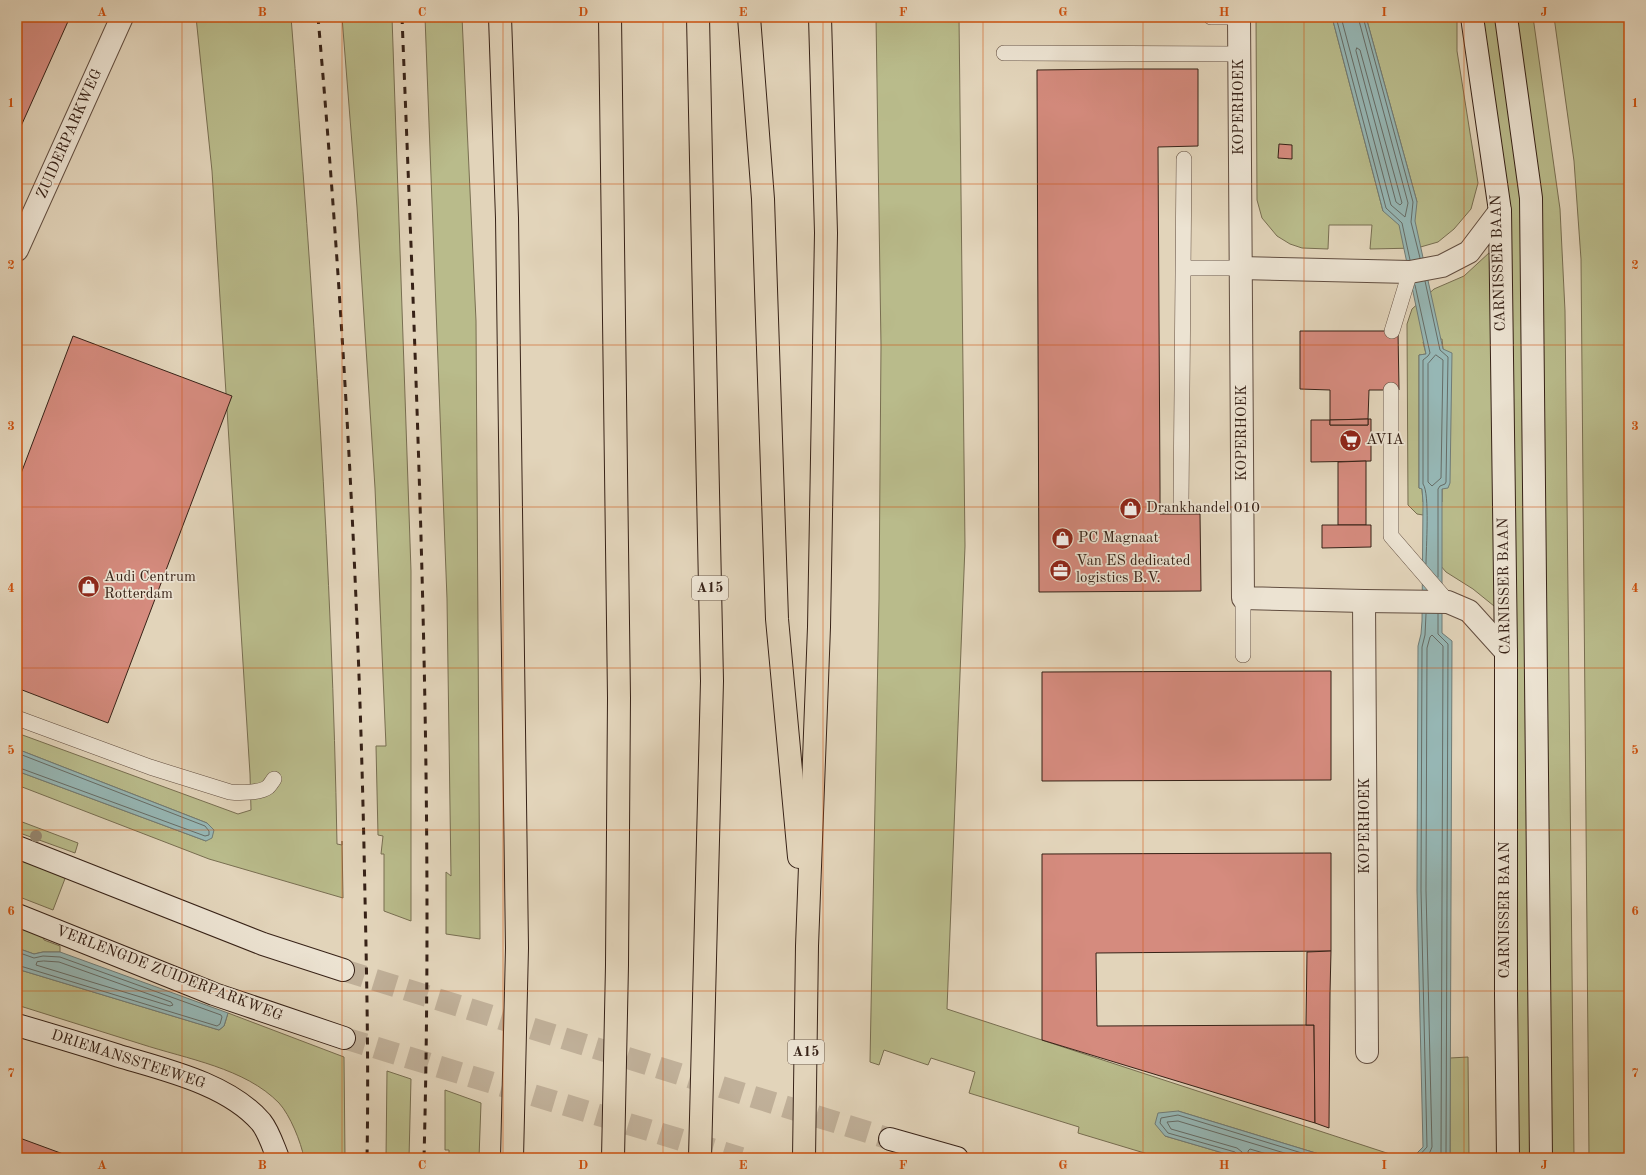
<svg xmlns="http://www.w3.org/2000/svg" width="1646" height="1175" font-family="'Old Standard TT',serif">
  <rect width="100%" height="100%" fill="#e2d4ba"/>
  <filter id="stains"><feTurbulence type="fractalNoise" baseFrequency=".005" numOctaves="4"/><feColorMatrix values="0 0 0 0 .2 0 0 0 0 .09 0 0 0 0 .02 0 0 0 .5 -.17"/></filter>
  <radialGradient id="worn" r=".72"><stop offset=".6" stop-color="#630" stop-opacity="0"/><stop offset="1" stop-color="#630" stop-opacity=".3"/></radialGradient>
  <g fill="#b9bb8b" stroke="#786e51" fill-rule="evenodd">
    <path d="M196,17H291C313,292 332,568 337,844L342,845V841L343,898L209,859L17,785V771L206,841L207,823L17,749V733L238,814L251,810L250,774L212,171Z"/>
    <polygon points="342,17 392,17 411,571 411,921 384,911 384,854 381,854 383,836 378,835 376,746 386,746 375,488 357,207"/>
    <polygon points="425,17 462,17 476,321 480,939 446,934 446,872 451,876 447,599"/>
    <polygon points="876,17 959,17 965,546 947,1009 1402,1158 1332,1158 1178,1111 1165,1136 1240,1158 1161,1158 1078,1133 1079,1127 969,1093 975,1072 931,1058 928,1065 884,1050 879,1065 870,1062 879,599 881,346"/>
    <polygon points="1256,17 1332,17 1383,211 1417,202 1366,17 1457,17 1457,51 1478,183 1471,209 1454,229 1438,242 1417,248 1370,249 1372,225 1329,225 1328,249 1302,248 1290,244 1277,236 1262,218 1257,200"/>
    <polygon points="1476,17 1501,17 1524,231 1532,1158 1518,1158 1513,350"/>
    <polygon points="1515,17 1533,17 1560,209 1565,311 1574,1158 1551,1158 1544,410 1540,190"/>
    <polygon points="1554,17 1629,17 1629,1158 1589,1158 1581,259 1574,161"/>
    <path d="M1490,252L1499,600L1494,606L1473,589L1446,572L1440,565L1435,517L1417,514L1408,505L1407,324L1412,309L1434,289L1464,276ZM1442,339L1443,349L1442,502H1423L1422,489L1419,488V355L1426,354L1423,342Z"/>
    <polygon points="17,820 78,843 75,853 17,832"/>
    <polygon points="17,858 66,876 53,910 17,896"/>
    <polygon points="17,923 43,933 44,940 60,946 60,952 43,952 34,954 17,948"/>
    <path d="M17,969L219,1030L224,1026L228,1013L344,1057L345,1158H304C301,1142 290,1115 279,1103C245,1068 187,1059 141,1044C100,1031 58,1018 17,1005Z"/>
    <polygon points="1468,1057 1469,1158 1450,1158 1450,1058"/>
    <polygon points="387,1071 411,1079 409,1158 386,1158"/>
    <polygon points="445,1090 481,1103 479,1158 449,1158 449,1150 445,1150"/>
  </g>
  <g fill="#96b7b5" stroke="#707b76">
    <polygon points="1332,17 1366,17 1417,202 1415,221 1443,349 1452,353 1450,483 1448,488 1442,489 1442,633 1452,641 1450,1158 1412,1158 1423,1147 1417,890 1418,646 1421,634 1422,621 1423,502 1422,489 1419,488 1419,355 1426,354 1399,225 1383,211"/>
    <polygon points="17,749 207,823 214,830 212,838 206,841 17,771"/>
    <polygon points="17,948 34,954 43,952 60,952 228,1013 224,1026 219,1030 17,969"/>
    <polygon points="1178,1111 1332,1158 1240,1158 1165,1136 1155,1124 1158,1113"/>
  </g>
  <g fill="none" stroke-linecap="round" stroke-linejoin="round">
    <g stroke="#666c66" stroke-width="1">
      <polyline points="1336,17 1386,208 1402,223 1410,260"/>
      <polyline points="1341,17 1391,205 1405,217 1408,203 1358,17"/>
      <polyline points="1363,17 1413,202 1411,222 1420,258"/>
      <polygon points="1357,48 1360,50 1402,203 1400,205 1396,202 1356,51"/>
      <polyline points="1425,281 1440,350 1448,357 1446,482 1445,484 1440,486 1438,489 1438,577"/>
      <path d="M1415,285L1430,353L1428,356L1423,360V484C1430,493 1426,549 1426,564"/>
      <polygon points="1436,355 1443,360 1441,478 1432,486 1428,482 1428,364"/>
      <polyline points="1438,614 1438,634 1448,644 1446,1158"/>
      <polyline points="17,753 205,826 209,831 209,835 205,836 17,767"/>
      <polyline points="17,952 34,958 43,956 60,957 221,1015 222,1017 220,1024 217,1026 17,965"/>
      <polygon points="44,961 59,962 171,1002 173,1005 170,1006 36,965 37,962"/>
      <polyline points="1238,1158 1237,1154 1235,1152 1168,1133 1160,1123 1161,1118 1178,1115 1318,1158"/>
      <polyline points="1243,1158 1242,1152 1237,1148 1171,1129 1167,1122 1178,1121 1301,1158"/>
      <polyline points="1249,1158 1248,1151 1250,1149 1280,1158"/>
      <polyline points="1417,1158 1427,1147 1421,890 1422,647 1425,635 1426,614"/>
      <polyline points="1424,1158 1430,1152 1432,1147 1426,890 1427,648 1430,637 1432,635 1443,646 1441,1158"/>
    </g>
  </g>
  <g fill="#d58b7e" stroke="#372217">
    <polygon points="17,17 70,17 17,135"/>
    <polygon points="1124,69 1198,69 1198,146 1158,147 1160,488 1160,514 1200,514 1201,591 1039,592 1037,70"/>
    <polygon points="1279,144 1292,145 1292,159 1278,158"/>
    <polygon points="1300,331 1398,331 1399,390 1369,390 1368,419 1330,420 1330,390 1300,389"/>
    <polygon points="73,336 232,396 108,723 17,688 17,484"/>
    <polygon points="1368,419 1371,419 1371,461 1311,462 1311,420 1330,420 1330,425 1368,425"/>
    <polygon points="1368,419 1368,425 1330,425 1330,420"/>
    <polygon points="1366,461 1366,525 1338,525 1338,462"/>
    <polygon points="1322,525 1371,525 1371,547 1322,548"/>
    <polygon points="1331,671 1331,780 1042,781 1042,672"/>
    <polygon points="1331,853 1331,951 1096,953 1097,1026 1314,1025 1315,1123 1042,1040 1042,854"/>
    <polygon points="1331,951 1330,993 1329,1128 1315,1123 1314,1025 1306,1025 1307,952"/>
    <polygon points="17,1137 74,1158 17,1158"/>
  </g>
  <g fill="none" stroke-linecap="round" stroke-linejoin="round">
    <g stroke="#c0b099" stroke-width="22" stroke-dasharray="22 11" stroke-linecap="butt">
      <polyline points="343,970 890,1139"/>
      <polyline points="344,1038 741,1158"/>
    </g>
    <defs>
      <g id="lane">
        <polyline points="1211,17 1239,17"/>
        <polyline points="1004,53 1239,54"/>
        <polyline points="1184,268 1240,268"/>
        <polyline points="1392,331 1410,272"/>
        <polyline points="1391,390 1391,536 1448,602"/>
        <polyline points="1181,505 1184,159"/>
        <polyline points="1243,598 1243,655"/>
        <path d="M17,718L150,767L230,792C239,793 261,793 268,787C270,785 272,782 274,779"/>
      </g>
      <g id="street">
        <polyline points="1239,17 1243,598 1364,601 1367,1052"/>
        <polyline points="17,250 122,17"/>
        <polyline points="1240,268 1410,272 1442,266 1469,252 1500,211"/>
        <polyline points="1364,601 1448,602 1469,611 1506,652"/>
      </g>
      <g id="secondary">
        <polyline points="1472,17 1500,211 1506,652 1506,995 1508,1158"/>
        <polyline points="1506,17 1531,198 1541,1158"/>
        <polyline points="17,847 263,944 343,970"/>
        <polyline points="17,915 214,994 344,1038"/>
        <path d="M17,1025C51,1035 85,1045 119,1056C166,1070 228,1084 261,1122C269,1132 273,1146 278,1158"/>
        <polyline points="890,1139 957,1158"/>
      </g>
      <g id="highway">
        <polyline points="500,17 507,218 517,948 512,1158"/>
        <polyline points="610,17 619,698 617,965 613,1158"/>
        <polyline points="698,17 712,681 700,1158"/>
        <polyline points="749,17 763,199 777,619 799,857"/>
        <polyline points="804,1158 807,946 819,627 826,233 820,17"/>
      </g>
    </defs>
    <use href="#lane" stroke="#624e40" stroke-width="16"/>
    <use href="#street" stroke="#624e40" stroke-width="24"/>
    <use href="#secondary" stroke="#372217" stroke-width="24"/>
    <use href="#highway" stroke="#372217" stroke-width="24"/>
    <use href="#lane" stroke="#ece3d2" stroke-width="15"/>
    <use href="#street" stroke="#ece3d2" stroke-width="22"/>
    <use href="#secondary" stroke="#ece3d2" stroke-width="22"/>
    <use href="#highway" stroke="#e2d4ba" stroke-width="22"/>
    <g stroke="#372217" stroke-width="3" stroke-dasharray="7 7" stroke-linecap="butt">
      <path d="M318,17C342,293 358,571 364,848C366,951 369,1055 367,1158"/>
      <path d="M402,17C417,397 434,778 424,1158"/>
    </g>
  </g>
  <circle fill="#968770" cx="36" cy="836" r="6"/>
  <path fill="none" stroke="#cd510e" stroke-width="1" stroke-opacity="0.55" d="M182,17V1158M342,17V1158M503,17V1158M663,17V1158M823,17V1158M983,17V1158M1143,17V1158M1304,17V1158M1464,17V1158M17,184H1629M17,345H1629M17,507H1629M17,668H1629M17,830H1629M17,991H1629"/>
  <defs>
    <symbol id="supermarket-disc" viewBox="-11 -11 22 22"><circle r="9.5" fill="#8f2418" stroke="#ece3d2"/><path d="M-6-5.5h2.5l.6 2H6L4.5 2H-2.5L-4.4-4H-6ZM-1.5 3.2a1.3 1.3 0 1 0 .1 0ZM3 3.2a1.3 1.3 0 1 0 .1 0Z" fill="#fff"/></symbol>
    <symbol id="shop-disc" viewBox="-11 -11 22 22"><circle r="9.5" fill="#8f2418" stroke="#ece3d2"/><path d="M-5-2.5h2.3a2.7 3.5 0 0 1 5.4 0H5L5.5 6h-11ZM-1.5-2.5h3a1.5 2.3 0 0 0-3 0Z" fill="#fff"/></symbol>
    <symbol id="office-disc" viewBox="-11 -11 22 22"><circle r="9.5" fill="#8f2418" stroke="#ece3d2"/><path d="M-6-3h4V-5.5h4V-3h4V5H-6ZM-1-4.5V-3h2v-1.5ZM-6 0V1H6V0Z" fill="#fff"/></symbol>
  </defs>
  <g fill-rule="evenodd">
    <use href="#supermarket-disc" x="1338" y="428" width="25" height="25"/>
    <use href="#shop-disc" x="1118" y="496" width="25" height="25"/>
    <use href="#shop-disc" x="1050" y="526" width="25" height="25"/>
    <use href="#office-disc" x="1048" y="558" width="25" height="25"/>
    <use href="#shop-disc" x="76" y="574" width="25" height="25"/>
  </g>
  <g text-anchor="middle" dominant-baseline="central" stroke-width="3.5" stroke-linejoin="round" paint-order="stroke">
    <g fill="#ece3d2" stroke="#6d5c4f" stroke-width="1">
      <rect x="692" y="576" width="36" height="24" rx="3"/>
      <rect x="788" y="1040" width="36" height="24" rx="3"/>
    </g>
    <g font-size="14" font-weight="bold" fill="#372217">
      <text x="710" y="588">A15</text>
      <text x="806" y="1052">A15</text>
    </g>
    <g font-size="15" fill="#372217" stroke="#ece3d2">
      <text transform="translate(1239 107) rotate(-90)">KOPERHOEK</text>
      <text transform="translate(70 134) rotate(-66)">ZUIDERPARKWEG</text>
      <text transform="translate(1499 263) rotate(-92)">CARNISSER BAAN</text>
      <text transform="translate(1242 433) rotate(-90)">KOPERHOEK</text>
      <text transform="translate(1505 586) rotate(-91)">CARNISSER BAAN</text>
      <text transform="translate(1365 826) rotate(-90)">KOPERHOEK</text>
      <text transform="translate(1505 910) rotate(-90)">CARNISSER BAAN</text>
      <text transform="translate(169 974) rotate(21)">VERLENGDE ZUIDERPARKWEG</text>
      <text transform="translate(128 1060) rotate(18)">DRIEMANSSTEEWEG</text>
    </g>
    <g font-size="15" fill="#372217" stroke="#ece3d2" text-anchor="start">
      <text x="1366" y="440">AVIA</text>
      <text x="1146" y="508">Drankhandel 010</text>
      <text x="1078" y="538">PC Magnaat</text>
      <text x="1076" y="561">Van ES dedicated<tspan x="1076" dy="17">logistics B.V.</tspan></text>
      <text x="104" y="577">Audi Centrum<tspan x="104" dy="17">Rotterdam</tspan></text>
    </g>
  </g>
  <rect width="1646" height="1175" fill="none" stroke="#e2d4ba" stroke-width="44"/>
  <rect x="22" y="22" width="1602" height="1131" fill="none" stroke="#cd510e" stroke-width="1.5"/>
  <g font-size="13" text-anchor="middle" font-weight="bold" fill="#cd510e">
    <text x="102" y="16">A</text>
    <text x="262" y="16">B</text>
    <text x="422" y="16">C</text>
    <text x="583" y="16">D</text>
    <text x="743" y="16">E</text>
    <text x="903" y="16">F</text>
    <text x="1063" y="16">G</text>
    <text x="1224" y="16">H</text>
    <text x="1384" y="16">I</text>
    <text x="1544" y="16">J</text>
    <text x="11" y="107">1</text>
    <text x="1635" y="107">1</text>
    <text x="11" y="269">2</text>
    <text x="1635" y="269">2</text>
    <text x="11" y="430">3</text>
    <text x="1635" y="430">3</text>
    <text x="11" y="592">4</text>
    <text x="1635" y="592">4</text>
    <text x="11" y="754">5</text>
    <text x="1635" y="754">5</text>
    <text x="11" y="915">6</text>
    <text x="1635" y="915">6</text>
    <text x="11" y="1077">7</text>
    <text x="1635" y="1077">7</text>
    <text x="102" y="1169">A</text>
    <text x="262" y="1169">B</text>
    <text x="422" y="1169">C</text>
    <text x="583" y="1169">D</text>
    <text x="743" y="1169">E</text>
    <text x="903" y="1169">F</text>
    <text x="1063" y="1169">G</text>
    <text x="1224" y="1169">H</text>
    <text x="1384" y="1169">I</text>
    <text x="1544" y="1169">J</text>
  </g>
  <rect width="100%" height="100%" filter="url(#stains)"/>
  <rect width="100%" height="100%" fill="url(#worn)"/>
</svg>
